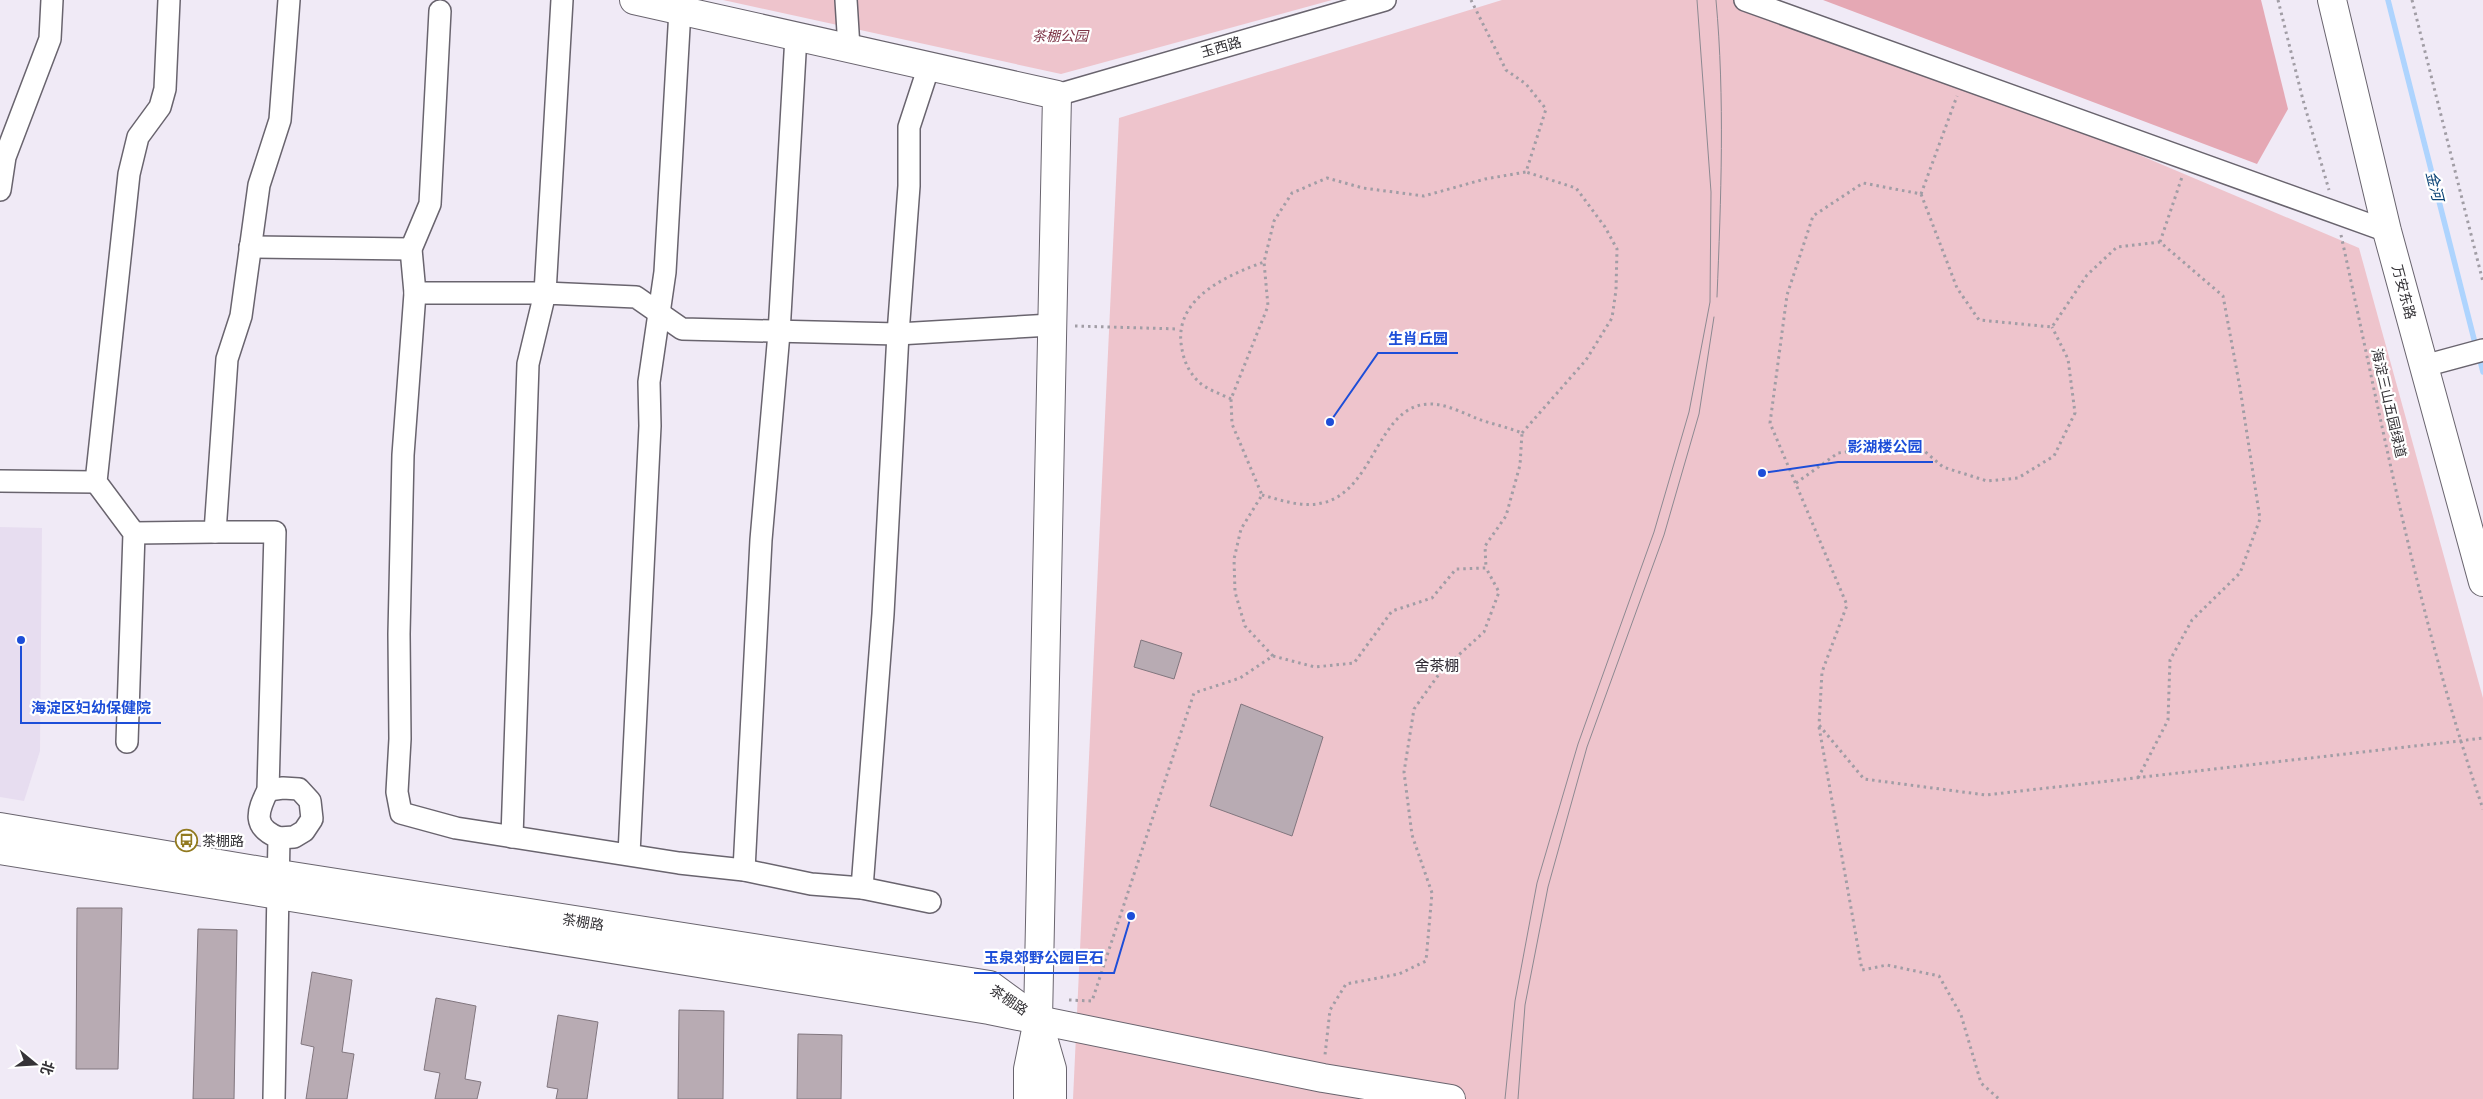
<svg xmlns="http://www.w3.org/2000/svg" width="2483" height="1099" font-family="Merriweather,'Noto Sans SC',serif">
  <rect width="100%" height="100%" fill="#f0eaf6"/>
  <polygon fill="#e7ddf0" points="0,527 42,528 40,751 24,801 0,797"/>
  <g fill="#eec4cc">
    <polygon points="723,0 1332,0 1061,74"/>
    <polygon points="1502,0 1773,0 2359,248 2483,698 2483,1099 1073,1099 1119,118"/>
  </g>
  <polygon fill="#e5a8b4" points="1823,0 2261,0 2288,109 2257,164"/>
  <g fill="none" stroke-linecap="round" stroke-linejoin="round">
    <g stroke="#aed4fe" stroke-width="5.5">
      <polyline points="2388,0 2476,347"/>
      <polyline points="2479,356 2483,372"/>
    </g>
  </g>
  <g fill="#b8abb3" stroke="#81767e">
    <polygon points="1141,640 1182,653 1174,679 1134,667"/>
    <polygon points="1241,704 1323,737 1292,836 1210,806"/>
    <polygon points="77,908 122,908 118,1069 76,1069"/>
    <polygon points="198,929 237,930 234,1099 193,1099"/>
    <polygon points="312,972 352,980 342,1052 354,1054 347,1099 306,1099 314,1047 301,1044"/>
    <polygon points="436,998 476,1006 465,1079 481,1082 477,1099 435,1099 440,1073 424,1070"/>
    <polygon points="679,1010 724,1011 723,1099 678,1099"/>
    <polygon points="558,1015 598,1022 587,1099 556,1099 558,1089 547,1087"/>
    <polygon points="798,1034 842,1035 841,1099 797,1099"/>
  </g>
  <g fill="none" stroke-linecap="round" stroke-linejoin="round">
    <defs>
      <g id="street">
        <polyline points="846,0 849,48"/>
        <polyline points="1745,0 2387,231"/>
        <polyline points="440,11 430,204 411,249 415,293 403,455 399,634 400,739 397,792 401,813 456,828 679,863 744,870 811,884 862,888 930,902"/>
        <polyline points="1057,95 1385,0"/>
        <polyline points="0,190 5,157 50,39 52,0"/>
        <polyline points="250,247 411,249"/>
        <polyline points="415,293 545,293 562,0"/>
        <polyline points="2424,366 2483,350"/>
        <polyline points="0,481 96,482"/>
        <path d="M215,532H275L268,790C257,812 252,827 279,838L274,1099"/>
        <polyline points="134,533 215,532 227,359 241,316 259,185 280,120 289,0"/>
        <polyline points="127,742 134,533 96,482 129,174 138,137 160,107 165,89 169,0"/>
        <polyline points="268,790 283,788 299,789 310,801 312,819 304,831 294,837 279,838"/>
        <polyline points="512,837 528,364 545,293 636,297 682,329 898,334 1051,325"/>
        <polyline points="629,854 650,426 649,382 665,272 680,10"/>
        <polyline points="744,870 761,540 779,333 796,36"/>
        <polyline points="862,888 883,614 898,334 909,186 909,127 929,66"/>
      </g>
      <g id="secondary">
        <polyline points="634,0 1057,95 1038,1020 1028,1069 1028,1099"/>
        <polyline points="2332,0 2387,231 2483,582"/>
        <polyline points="0,827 279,874 990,985 1031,1015"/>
        <polyline points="0,850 989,1010 1323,1078 1451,1099"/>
        <polyline points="1039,1024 1052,1069 1052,1099"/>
      </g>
    </defs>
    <use href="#street" stroke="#69646e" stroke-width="24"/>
    <use href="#secondary" stroke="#69646e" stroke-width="30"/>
    <g stroke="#a19da5" stroke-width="3" stroke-dasharray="2.5 4" stroke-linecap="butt">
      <polyline points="2278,0 2303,100 2329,190"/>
      <polyline points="2412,0 2483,282"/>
      <polyline points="1921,194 1957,96"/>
      <path d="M2341,235C2383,427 2419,623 2483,809"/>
      <polyline points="2160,242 2182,177"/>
      <polyline points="1075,326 1179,329"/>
      <path d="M1231,399C1221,394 1205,389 1198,381C1187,370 1183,358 1181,343C1176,297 1228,275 1264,262"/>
      <polyline points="1522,433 1586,360 1612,318 1616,290 1617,249 1605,227 1576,188 1526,172"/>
      <polyline points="1796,483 1838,453 1915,443 1943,467 1987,481 2018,478 2054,456 2075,413 2068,359 2052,327"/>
      <path d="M1262,495C1281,500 1302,508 1322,503C1375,492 1377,404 1430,404C1447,404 1463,413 1478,419C1492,424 1507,427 1522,433L1520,465L1506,516L1485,546L1486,568"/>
      <polyline points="1273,656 1245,626 1235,592 1234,559 1241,529 1262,495 1232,424 1231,399 1268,306 1264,262 1274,221 1292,193 1327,178 1363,188 1424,196 1485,179 1526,172 1546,109 1526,84 1506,70 1471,0"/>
      <polyline points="1819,727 1862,970 1887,965 1939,976 1961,1015 1981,1083 1999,1099"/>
      <polyline points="2138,778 2168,720 2170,660 2192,620 2240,573 2260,519 2240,388 2223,296 2160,242 2117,247 2087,275 2052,327 1979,320 1957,288 1921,194 1863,183 1813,216 1787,295 1770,423 1847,605 1822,672 1819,725 1864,779 1986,795 2459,741 2483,738"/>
      <polyline points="1069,1000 1092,1001 1194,693 1240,678 1273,656 1315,667 1354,663 1392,611 1432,598 1456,569 1486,568 1499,592 1484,632 1442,670 1414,709 1404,772 1412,835 1432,893 1426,961 1399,974 1346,984 1330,1010 1325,1055"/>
    </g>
    <use href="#street" stroke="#fff" stroke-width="21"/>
    <use href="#secondary" stroke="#fff" stroke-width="28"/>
    <g stroke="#8d8991" stroke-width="1">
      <path d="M1716,0C1725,99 1721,198 1717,297"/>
      <polyline points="1505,1099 1515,1001 1537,883 1578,744 1654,532 1689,412 1710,302 1711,192 1697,0"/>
      <polyline points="1518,1099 1525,1005 1548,887 1587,747 1664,535 1699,414 1714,317"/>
    </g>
  </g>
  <defs>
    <symbol id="bus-ring" viewBox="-11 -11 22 22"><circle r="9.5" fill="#fff" stroke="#927a20" stroke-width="1.5"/><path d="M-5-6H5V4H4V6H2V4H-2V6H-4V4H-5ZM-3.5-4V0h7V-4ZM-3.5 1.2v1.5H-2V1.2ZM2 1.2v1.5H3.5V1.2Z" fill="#927a20"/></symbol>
  </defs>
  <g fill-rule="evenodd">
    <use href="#bus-ring" x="174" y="828" width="25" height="25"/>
  </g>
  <g text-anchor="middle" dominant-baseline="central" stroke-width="4.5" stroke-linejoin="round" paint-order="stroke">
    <g font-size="14" font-style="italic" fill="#7d3547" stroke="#fff">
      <text x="1060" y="36">茶棚公园</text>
    </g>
    <g font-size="14" fill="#353337" stroke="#fff">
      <text transform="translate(1221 47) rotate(-16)">玉西路</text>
      <text transform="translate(2404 292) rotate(75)">万安东路</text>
      <text transform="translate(2389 403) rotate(77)">海淀三山五园绿道</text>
      <text transform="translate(583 922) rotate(9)">茶棚路</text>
      <text transform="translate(1009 1000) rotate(34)">茶棚路</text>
    </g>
    <g font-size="14" fill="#353337" stroke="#fff" text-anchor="start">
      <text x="202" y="841">茶棚路</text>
    </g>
    <g font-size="15" font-style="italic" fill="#084174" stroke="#fff">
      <text transform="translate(2435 186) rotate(76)">金河</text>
    </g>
    <g font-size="15" fill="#302b34" stroke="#fff">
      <text x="1437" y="665">舍茶棚</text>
    </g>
  </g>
  <path fill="none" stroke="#1d4ed8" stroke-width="2" d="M1330 422L1378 353H1458M1762 473L1838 462H1933M21 640L21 723H161M1131 916L1114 973H974"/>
  <g fill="#1d4ed8" stroke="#fff" stroke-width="2">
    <circle cx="1330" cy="422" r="5"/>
    <circle cx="1762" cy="473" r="5"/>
    <circle cx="21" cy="640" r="5"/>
    <circle cx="1131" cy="916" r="5"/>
  </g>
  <g font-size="15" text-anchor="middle" font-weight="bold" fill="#1d4ed8" stroke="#fff" stroke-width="4.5" stroke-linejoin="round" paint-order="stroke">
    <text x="1418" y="344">生肖丘园</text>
    <text x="1885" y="452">影湖楼公园</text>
    <text x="91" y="713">海淀区妇幼保健院</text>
    <text x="1044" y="963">玉泉郊野公园巨石</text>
  </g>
  <g transform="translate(35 1064) rotate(108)" stroke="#ffffff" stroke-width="4" paint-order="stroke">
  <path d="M0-4L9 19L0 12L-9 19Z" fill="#353337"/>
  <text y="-8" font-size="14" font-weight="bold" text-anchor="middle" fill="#353337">北</text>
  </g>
</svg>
